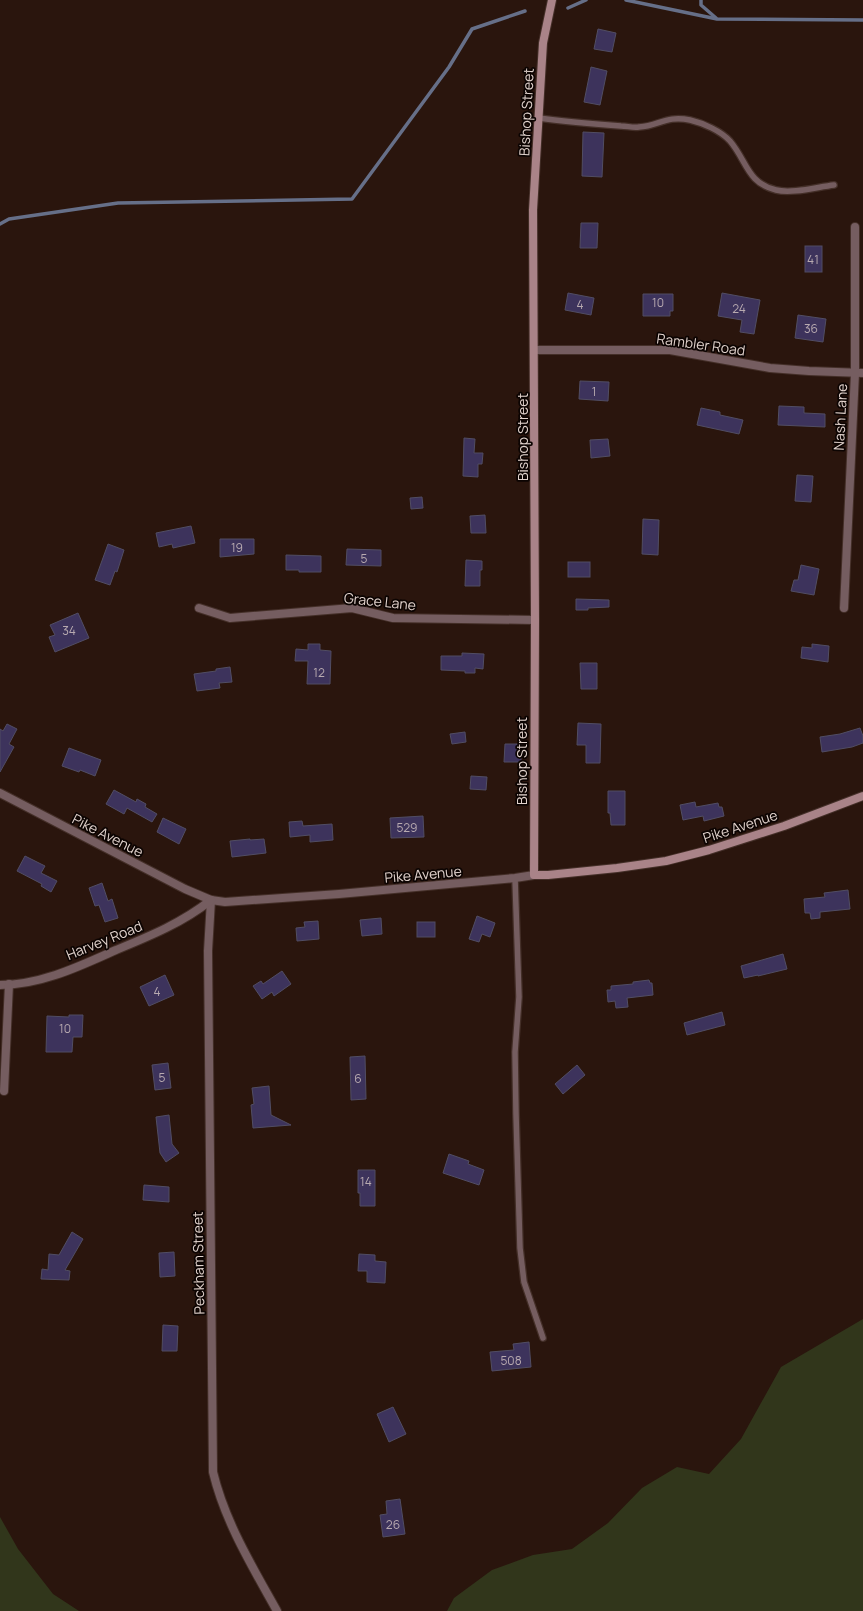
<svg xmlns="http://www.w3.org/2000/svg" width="863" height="1611" font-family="Manrope,sans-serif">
  <rect width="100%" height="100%" fill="#2a150d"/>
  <g fill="#31361b">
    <polygon points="863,1319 863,1611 447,1611 454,1598 492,1570 533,1555 572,1549 608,1523 642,1488 677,1467 709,1474 741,1439 781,1367"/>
    <polygon points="0,1517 18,1549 53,1594 79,1611 0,1611"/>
  </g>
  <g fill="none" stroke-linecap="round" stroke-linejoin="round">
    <g stroke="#666f88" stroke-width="3.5">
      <polyline points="626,0 717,19 863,20"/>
      <polyline points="701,0 701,5 716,18"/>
      <polyline points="568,8 586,0"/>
      <polyline points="0,224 9,219 118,203 352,199 449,67 472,29 525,11"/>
    </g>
  </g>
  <g fill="#3d335c" stroke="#514d63">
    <polygon points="598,29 616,33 612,52 594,49"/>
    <polygon points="591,67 607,71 600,105 584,102"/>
    <polygon points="583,132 604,133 602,177 582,176"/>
    <polygon points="581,223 598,223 597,248 580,248"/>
    <rect x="805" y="246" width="17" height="26"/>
    <polygon points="568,293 594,298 591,315 565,310"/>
    <polygon points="722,293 760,300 754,334 740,332 742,320 718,316"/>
    <polygon points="643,294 673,294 673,311 670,311 670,316 643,316"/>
    <polygon points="798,315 826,319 823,342 795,338"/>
    <polygon points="580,381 609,382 608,401 579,399"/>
    <polygon points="779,406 804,407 804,413 825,414 825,427 778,425"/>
    <polygon points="701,408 720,412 720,415 743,420 739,434 697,425"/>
    <polygon points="464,438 475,439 474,453 483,453 482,464 478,464 478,477 463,476"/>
    <polygon points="608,439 610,456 591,458 590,440"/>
    <polygon points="797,475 813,476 811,502 795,501"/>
    <polygon points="422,497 423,508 411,509 410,498"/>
    <polygon points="485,515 486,533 471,533 470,516"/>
    <polygon points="643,519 659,520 658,555 642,554"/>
    <polygon points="191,526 195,543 173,548 172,544 159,547 156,533"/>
    <polygon points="220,539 254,539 254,554 220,557"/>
    <polygon points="108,544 124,550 117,572 115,571 110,585 95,580"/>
    <polygon points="347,549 381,550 381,566 346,565"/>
    <polygon points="286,555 321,556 321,572 299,572 299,570 286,570"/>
    <polygon points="466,560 482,561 482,570 480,570 480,586 465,586"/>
    <rect x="568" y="562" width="22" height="15"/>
    <polygon points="801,565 819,569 814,595 791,591 794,580 798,580"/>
    <polygon points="576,599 609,600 609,607 588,608 588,610 576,610"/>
    <polygon points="78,613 89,638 55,652 49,637 55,635 50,625"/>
    <polygon points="308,644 320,644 320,650 331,651 330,684 307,684 308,661 295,661 296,649 308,650"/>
    <polygon points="812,644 829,646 828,662 801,658 802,647 812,648"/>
    <polygon points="462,653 484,654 483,669 475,668 475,673 465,673 465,671 441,670 441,656 462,656"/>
    <polygon points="580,663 597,663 597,689 581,689"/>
    <polygon points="230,667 232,682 219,683 220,688 197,691 194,674 216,671 216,669"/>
    <polygon points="578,723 601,724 600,763 586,763 586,745 577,745"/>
    <polygon points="7,724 17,729 9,744 14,747 0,772 0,729 3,731"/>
    <polygon points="860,728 863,736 863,743 852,747 822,752 820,737 840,734"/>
    <polygon points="465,732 466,742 452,744 450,734"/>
    <polygon points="505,744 521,744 521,762 504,762"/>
    <polygon points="69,748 101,760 95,776 80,770 79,772 62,766"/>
    <polygon points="471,776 487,777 486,790 470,789"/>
    <polygon points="114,790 136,802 137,799 146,804 145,807 157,814 152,822 127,808 124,814 106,804"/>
    <polygon points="608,791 625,791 625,825 611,825 610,813 608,813"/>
    <polygon points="695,802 696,807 718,803 719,807 722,807 724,816 704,821 703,816 683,820 680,805"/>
    <polygon points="423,816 424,837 391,838 390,818"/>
    <polygon points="163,818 186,829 179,844 157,832"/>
    <polygon points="302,821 303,826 332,824 333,840 310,842 310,835 290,837 289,822"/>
    <polygon points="250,839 250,840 264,839 266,853 232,857 230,841"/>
    <polygon points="25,856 45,866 41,873 57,881 51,892 41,886 42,884 17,871"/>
    <polygon points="102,883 108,901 112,899 118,918 105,922 99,905 95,906 89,888"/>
    <polygon points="848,890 850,909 820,912 820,918 811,919 810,913 805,913 804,899 825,897 824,893"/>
    <polygon points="477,916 495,923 490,937 482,934 479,942 469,939"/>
    <polygon points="381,918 382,934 362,936 360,920"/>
    <polygon points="318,921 319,939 297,941 296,928 305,927 304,922"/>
    <rect x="417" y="922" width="18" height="15"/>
    <polygon points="783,954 787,969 758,976 758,975 744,978 741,966"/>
    <polygon points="282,971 291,984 274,996 272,992 262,999 253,986 261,981 263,984"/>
    <polygon points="165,975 174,995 149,1006 140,987"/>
    <polygon points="649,980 650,983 652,983 653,995 627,998 628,1007 616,1008 615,1001 608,1002 607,990 611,990 611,986 633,984 633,982"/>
    <polygon points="722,1012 725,1025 687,1035 684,1023"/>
    <polygon points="69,1015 83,1015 82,1037 73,1037 72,1052 46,1052 47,1016 69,1017"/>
    <polygon points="365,1056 366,1099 351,1100 350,1057"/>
    <polygon points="168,1063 171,1088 155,1090 152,1065"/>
    <polygon points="577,1065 585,1075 563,1094 555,1084"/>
    <polygon points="269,1086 271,1115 291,1125 253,1128 251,1105 254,1104 252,1088"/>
    <polygon points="169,1115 172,1144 179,1153 166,1162 160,1153 156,1117"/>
    <polygon points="449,1154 469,1161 468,1164 484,1170 479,1185 443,1173"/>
    <polygon points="358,1170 375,1170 375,1206 360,1206 360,1193 358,1193"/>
    <polygon points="144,1185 169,1187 169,1202 143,1200"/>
    <polygon points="72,1232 83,1239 65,1270 70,1271 69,1280 41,1279 42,1269 48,1270 49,1254 59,1255"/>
    <polygon points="174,1252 175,1276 160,1277 159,1253"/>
    <polygon points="359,1254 375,1255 375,1261 386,1262 385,1283 367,1282 367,1271 358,1271"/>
    <polygon points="163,1325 178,1326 177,1351 162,1351"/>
    <polygon points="529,1342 531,1367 492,1371 490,1352 514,1350 513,1344"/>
    <polygon points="393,1407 406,1434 389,1442 377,1414"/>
    <polygon points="400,1499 405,1534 383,1537 380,1515 387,1514 386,1501"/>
  </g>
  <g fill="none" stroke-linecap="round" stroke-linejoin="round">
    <defs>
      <g id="lane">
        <path d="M539,118C566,122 593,124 621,126C627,126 633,128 639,127C659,126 666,115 690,120C703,123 721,131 730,141C747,161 747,183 776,190C792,194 817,187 834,185"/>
        <polyline points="515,878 519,997 515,1052 516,1114 520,1248 524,1282 543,1338"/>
      </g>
      <g id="street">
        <polyline points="534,350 670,350 770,368 809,371 863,373"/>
        <polyline points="199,608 230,618 352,608 393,618 535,620"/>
        <polyline points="844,608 855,373 855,227"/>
        <polyline points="0,793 185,889 211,900 225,902 339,894 515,878 534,875"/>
        <path d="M211,900L208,951L213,1472C225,1522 252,1566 277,1611"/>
        <path d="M0,985C41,985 80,966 116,950C150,936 182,923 211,900"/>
        <polyline points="4,1091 9,984"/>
      </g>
      <polyline id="secondary" points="552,0 543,43 533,210 535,620 534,875 548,875 617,868 666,861 709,850 784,826 863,796"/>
    </defs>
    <use href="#lane" stroke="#442f28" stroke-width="8"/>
    <use href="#street" stroke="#442f28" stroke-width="10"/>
    <use href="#secondary" stroke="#442f28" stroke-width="10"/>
    <use href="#lane" stroke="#755d60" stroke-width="5.5"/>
    <use href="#street" stroke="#755d60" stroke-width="8"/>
    <use href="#secondary" stroke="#a98388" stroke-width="8"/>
  </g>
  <g text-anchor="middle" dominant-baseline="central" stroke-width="3.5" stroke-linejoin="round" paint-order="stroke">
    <g font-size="12" fill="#b8aab0">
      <text x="813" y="259">41</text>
      <text x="658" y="302">10</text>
      <text x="580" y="304">4</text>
      <text x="739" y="308">24</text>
      <text x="811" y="328">36</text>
      <text x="594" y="391">1</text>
      <text x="237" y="547">19</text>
      <text x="364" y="558">5</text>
      <text x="69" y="630">34</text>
      <text x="319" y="672">12</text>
      <text x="407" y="827">529</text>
      <text x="157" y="991">4</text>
      <text x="65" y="1028">10</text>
      <text x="162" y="1077">5</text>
      <text x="358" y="1078">6</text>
      <text x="366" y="1181">14</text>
      <text x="511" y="1360">508</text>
      <text x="393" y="1524">26</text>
    </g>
    <g font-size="14" fill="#e1d2cc" stroke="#0c0402">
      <text transform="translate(526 112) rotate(-87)">Bishop Street</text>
      <text transform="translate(701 344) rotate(8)">Rambler Road</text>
      <text transform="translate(840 417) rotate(-87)">Nash Lane</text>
      <text transform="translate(522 437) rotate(-90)">Bishop Street</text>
      <text transform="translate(380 601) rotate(6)">Grace Lane</text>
      <text transform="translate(521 761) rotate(-90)">Bishop Street</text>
      <text transform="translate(740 826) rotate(-18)">Pike Avenue</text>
      <text transform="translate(108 835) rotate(27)">Pike Avenue</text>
      <text transform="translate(423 874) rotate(-5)">Pike Avenue</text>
      <text transform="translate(104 940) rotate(-22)">Harvey Road</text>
      <text transform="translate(198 1263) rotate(-91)">Peckham Street</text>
    </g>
  </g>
</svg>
